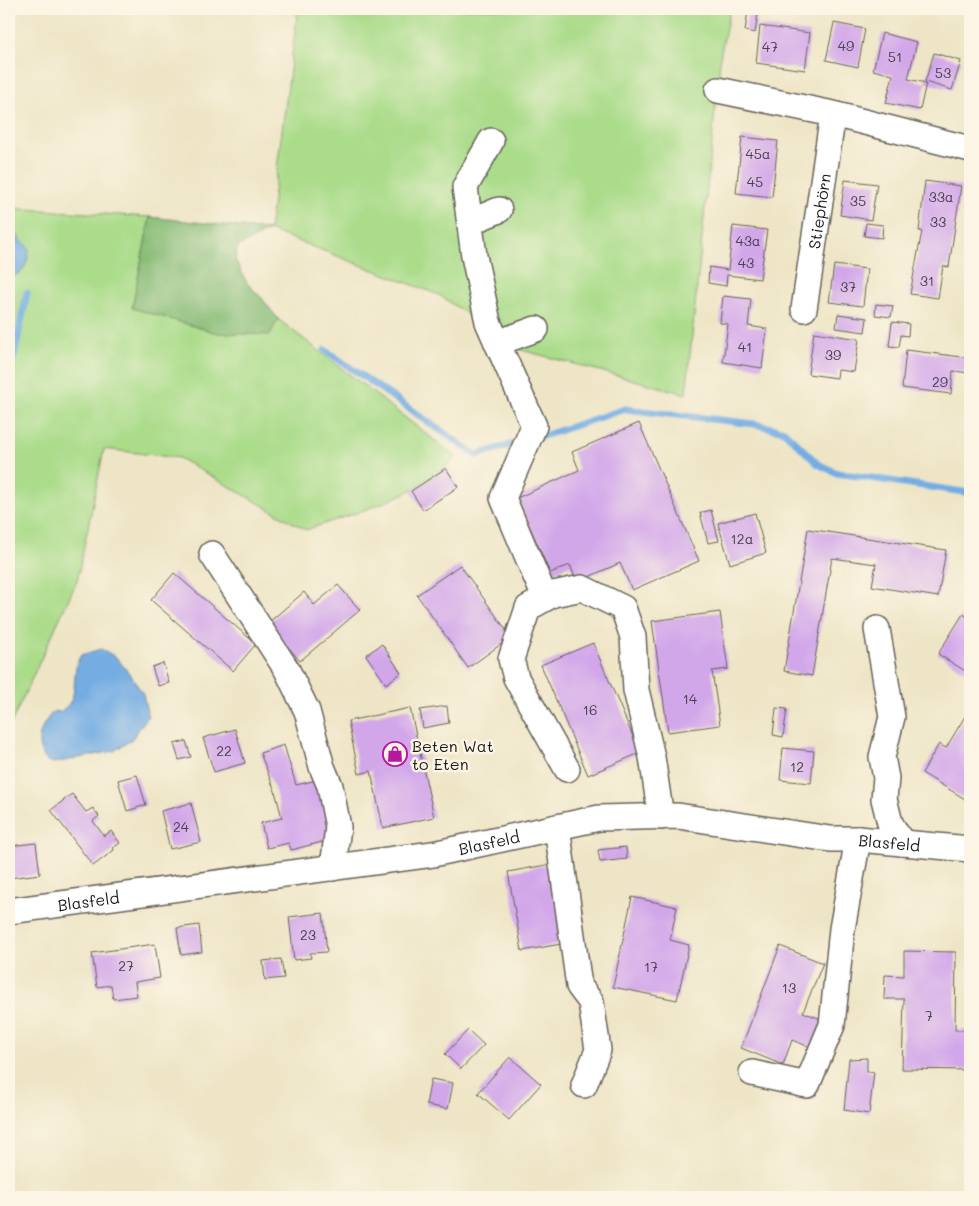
<svg xmlns="http://www.w3.org/2000/svg" width="979" height="1206" font-family="Mali,sans-serif">
  <rect width="100%" height="100%" fill="#fcf5e5"/>
  <filter id="ink" filterUnits="userSpaceOnUse"><feTurbulence type="fractalNoise" baseFrequency=".02" numOctaves="2"/><feDisplacementMap in="SourceGraphic" scale="10" xChannelSelector="R" yChannelSelector="G"/><feConvolveMatrix kernelMatrix="1 2 1 2 8 2 1 2 1" color-interpolation-filters="sRGB"/></filter>
  <filter id="wash" filterUnits="userSpaceOnUse"><feTurbulence type="fractalNoise" baseFrequency=".0096" numOctaves="4" result="noise"/><feDisplacementMap in="SourceGraphic" scale="20" xChannelSelector="R" yChannelSelector="G"/><feGaussianBlur stdDeviation="1.12" result="paint"/><feColorMatrix in="noise" values="0 0 0 0 0 0 0 0 0 0 0 0 0 0 0 0 0 1.4 0 .05"/><feComposite in="paint" operator="in"/></filter>
  <g filter="url(#wash)">
    <rect width="100%" height="100%" fill="#eee5c6"/>
    <g fill="#aadc8a" stroke="#637c53">
      <polygon points="298,9 730,9 721,52 686,394 518,349 439,295 269,230"/>
      <path d="M9,208L150,217L132,308L269,335L278,319L456,457C423,495 354,513 306,530L179,458L104,449L77,581L9,728Z"/>
    </g>
    <polygon fill="#87bc76" stroke="#526c49" points="150,217 269,230 238,247 235,259 247,283 261,297 278,319 270,335 217,333 132,308"/>
    <g fill="#74ade3" stroke="#486480">
      <path d="M9,230L13,231L29,249C28,263 24,275 9,277Z"/>
      <path d="M101,649L116,657L132,677L143,694L148,716L131,740L114,751L54,763L46,760C44,757 41,753 40,749C36,735 45,720 54,711L60,712C63,709 67,707 69,704C78,693 71,669 81,655Z"/>
    </g>
    <g fill="none" stroke-linecap="round" stroke-linejoin="round">
      <g stroke="#74ade3" stroke-width="7">
        <polyline points="325,350 476,455 521,442"/>
        <polyline points="9,381 27,293"/>
        <polyline points="534,439 625,409 755,424 784,431 818,464 837,473 970,493"/>
      </g>
    </g>
    <g id="blocks">
      <g fill="#d2a7ea">
        <polygon points="748,11 758,13 755,33 745,31"/>
        <polygon points="834,23 865,29 858,67 826,60"/>
        <polygon points="760,26 810,33 805,70 756,63"/>
        <polygon points="882,33 917,42 908,79 926,83 920,110 886,103 893,75 873,70"/>
        <polygon points="934,53 961,61 952,90 925,82"/>
        <polygon points="742,137 778,141 772,197 736,193"/>
        <polygon points="845,180 877,184 871,220 840,215"/>
        <polygon points="925,181 961,186 949,267 943,266 938,298 910,294 922,231 919,231"/>
        <polygon points="866,223 883,225 882,238 864,236"/>
        <polygon points="733,226 767,230 760,279 727,275 726,286 708,283 709,267 728,270"/>
        <polygon points="834,265 867,269 863,306 829,302"/>
        <polygon points="723,296 751,299 748,326 767,329 762,368 723,362 728,324 720,323"/>
        <polygon points="876,304 893,306 891,317 875,315"/>
        <polygon points="838,314 867,318 865,332 836,328"/>
        <polygon points="892,322 909,324 908,336 901,335 899,347 889,346"/>
        <polygon points="814,332 859,339 854,372 838,370 837,378 808,374"/>
        <polygon points="906,350 970,358 970,373 953,371 951,394 902,388"/>
        <polygon points="639,423 699,561 632,590 620,563 577,582 570,565 550,573 517,498 579,470 572,452"/>
        <polygon points="446,468 458,487 423,510 411,491"/>
        <polygon points="711,510 719,541 708,543 700,513"/>
        <polygon points="755,513 766,553 730,564 718,523"/>
        <polygon points="808,529 946,550 938,597 872,586 876,564 832,558 812,676 784,671"/>
        <polygon points="460,565 511,637 468,668 417,595"/>
        <polygon points="174,573 256,644 233,671 151,600"/>
        <polygon points="338,585 360,610 300,661 268,623 304,592 314,605"/>
        <polygon points="720,612 728,669 712,671 720,725 668,732 652,621"/>
        <polygon points="963,614 970,618 970,674 938,654"/>
        <polygon points="593,643 640,753 588,775 541,665"/>
        <polygon points="382,644 401,673 386,684 366,655"/>
        <polygon points="163,663 169,683 158,686 152,667"/>
        <polygon points="447,706 449,723 423,728 420,710"/>
        <polygon points="410,708 434,817 383,828 371,771 359,774 348,721"/>
        <polygon points="776,708 787,709 783,737 773,735"/>
        <polygon points="970,708 970,802 922,773 939,744 946,748"/>
        <polygon points="235,729 245,763 214,772 203,738"/>
        <polygon points="186,741 191,757 179,760 174,744"/>
        <polygon points="284,745 296,785 321,779 336,835 326,841 291,850 289,843 267,848 261,823 282,818 275,791 260,753"/>
        <polygon points="783,748 814,751 811,783 780,780"/>
        <polygon points="137,775 146,805 127,811 118,780"/>
        <polygon points="72,794 86,812 93,808 99,816 93,821 104,836 111,831 120,843 113,848 114,850 93,866 51,810"/>
        <polygon points="191,803 201,842 170,849 161,811"/>
        <polygon points="36,843 40,874 9,878 9,846"/>
        <polygon points="626,847 627,859 600,862 598,850"/>
        <polygon points="557,863 572,942 522,951 508,872"/>
        <polygon points="632,897 677,907 670,940 689,945 677,1000 613,987"/>
        <polygon points="323,913 327,952 310,953 311,958 294,960 289,917"/>
        <polygon points="199,925 202,952 181,955 177,928"/>
        <polygon points="155,944 160,978 135,982 137,996 113,999 111,985 97,987 92,953"/>
        <polygon points="780,946 823,963 803,1012 826,1021 815,1049 792,1040 783,1065 741,1048"/>
        <polygon points="904,951 956,952 955,1030 970,1030 970,1070 902,1069 904,999 884,999 885,975 904,976"/>
        <polygon points="281,959 284,978 265,980 263,961"/>
        <polygon points="468,1030 484,1045 461,1069 445,1054"/>
        <polygon points="510,1057 541,1084 509,1120 478,1093"/>
        <polygon points="867,1058 867,1071 874,1072 869,1114 844,1110 849,1059"/>
        <polygon points="431,1079 453,1083 448,1109 426,1105"/>
      </g>
    </g>
  </g>
  <g filter="url(#ink)">
    <use href="#blocks" fill-opacity="0" stroke="#666258" stroke-width="1"/>
    <g fill="none" stroke-linecap="round" stroke-linejoin="round">
      <defs>
        <g id="minor">
          <polyline points="718,90 833,114 970,149"/>
          <polyline points="491,141 465,187 474,256 488,322 534,426 503,498 545,598"/>
          <polyline points="470,222 499,210"/>
          <path id="s1" d="M804,309L833,114"/>
          <polyline points="497,343 536,329"/>
          <polyline points="212,554 287,670 307,711 322,767 330,786 338,827 333,868"/>
          <polyline points="877,629 892,717 882,757 886,778 884,799 890,823 902,843"/>
          <polyline points="567,769 516,678 511,659 528,608 553,594 582,588 623,608 633,637 636,690 652,757 661,817"/>
          <polyline points="557,827 579,986 591,1002 598,1050 584,1085"/>
          <path id="s2" d="M9,911L433,854L599,818L678,816L830,839H858L970,849"/>
          <polyline points="752,1073 807,1085 832,1025 842,929 858,839"/>
        </g>
      </defs>
      <use href="#minor" stroke="#666258" stroke-width="28"/>
      <use href="#minor" stroke="#fff" stroke-width="25"/>
    </g>
  </g>
  <defs>
    <symbol id="shop-ring" viewBox="-11 -11 22 22"><circle r="9.5" fill="#fcf5e5" stroke="#b5179e" stroke-width="1.5"/><path d="M-5-2.5h2.3a2.7 3.5 0 0 1 5.4 0H5L5.5 6h-11ZM-1.5-2.5h3a1.5 2.3 0 0 0-3 0Z" fill="#b5179e"/></symbol>
  </defs>
  <g fill-rule="evenodd">
    <use href="#shop-ring" x="381" y="740" width="28" height="28"/>
  </g>
  <g text-anchor="middle" dominant-baseline="central" stroke-width="5" stroke-linejoin="round" paint-order="stroke">
    <g font-size="14" fill="#4a3f50">
      <text x="846" y="45">49</text>
      <text x="770" y="46">47</text>
      <text x="895" y="56">51</text>
      <text x="943" y="72">53</text>
      <text x="758" y="153">45a</text>
      <text x="755" y="181">45</text>
      <text x="941" y="196">33a</text>
      <text x="858" y="200">35</text>
      <text x="938" y="221">33</text>
      <text x="748" y="240">43a</text>
      <text x="746" y="262">43</text>
      <text x="927" y="280">31</text>
      <text x="848" y="286">37</text>
      <text x="745" y="346">41</text>
      <text x="833" y="354">39</text>
      <text x="940" y="381">29</text>
      <text x="742" y="538">12a</text>
      <text x="690" y="698">14</text>
      <text x="590" y="709">16</text>
      <text x="224" y="750">22</text>
      <text x="797" y="766">12</text>
      <text x="181" y="826">24</text>
      <text x="308" y="934">23</text>
      <text x="126" y="965">27</text>
      <text x="651" y="966">17</text>
      <text x="789" y="987">13</text>
      <text x="929" y="1015">7</text>
    </g>
    <g font-size="16" fill="#1c1c1c" stroke="#fcf5e5">
      <text stroke="none"><textPath href="#s1" startOffset="99">Stiephörn</textPath></text>
      <text stroke="none"><textPath href="#s2" startOffset="485">Blasfeld</textPath></text>
      <text stroke="none"><textPath href="#s2" startOffset="890">Blasfeld</textPath></text>
      <text stroke="none"><textPath href="#s2" startOffset="80">Blasfeld</textPath></text>
    </g>
    <g font-size="16" fill="#1c1c1c" stroke="#fcf5e5" text-anchor="start">
      <text x="412" y="745">Beten Wat<tspan x="412" dy="18">to Eten</tspan></text>
    </g>
  </g>
  <rect width="979" height="1206" fill="none" stroke="#fcf5e5" stroke-width="30"/>
</svg>
